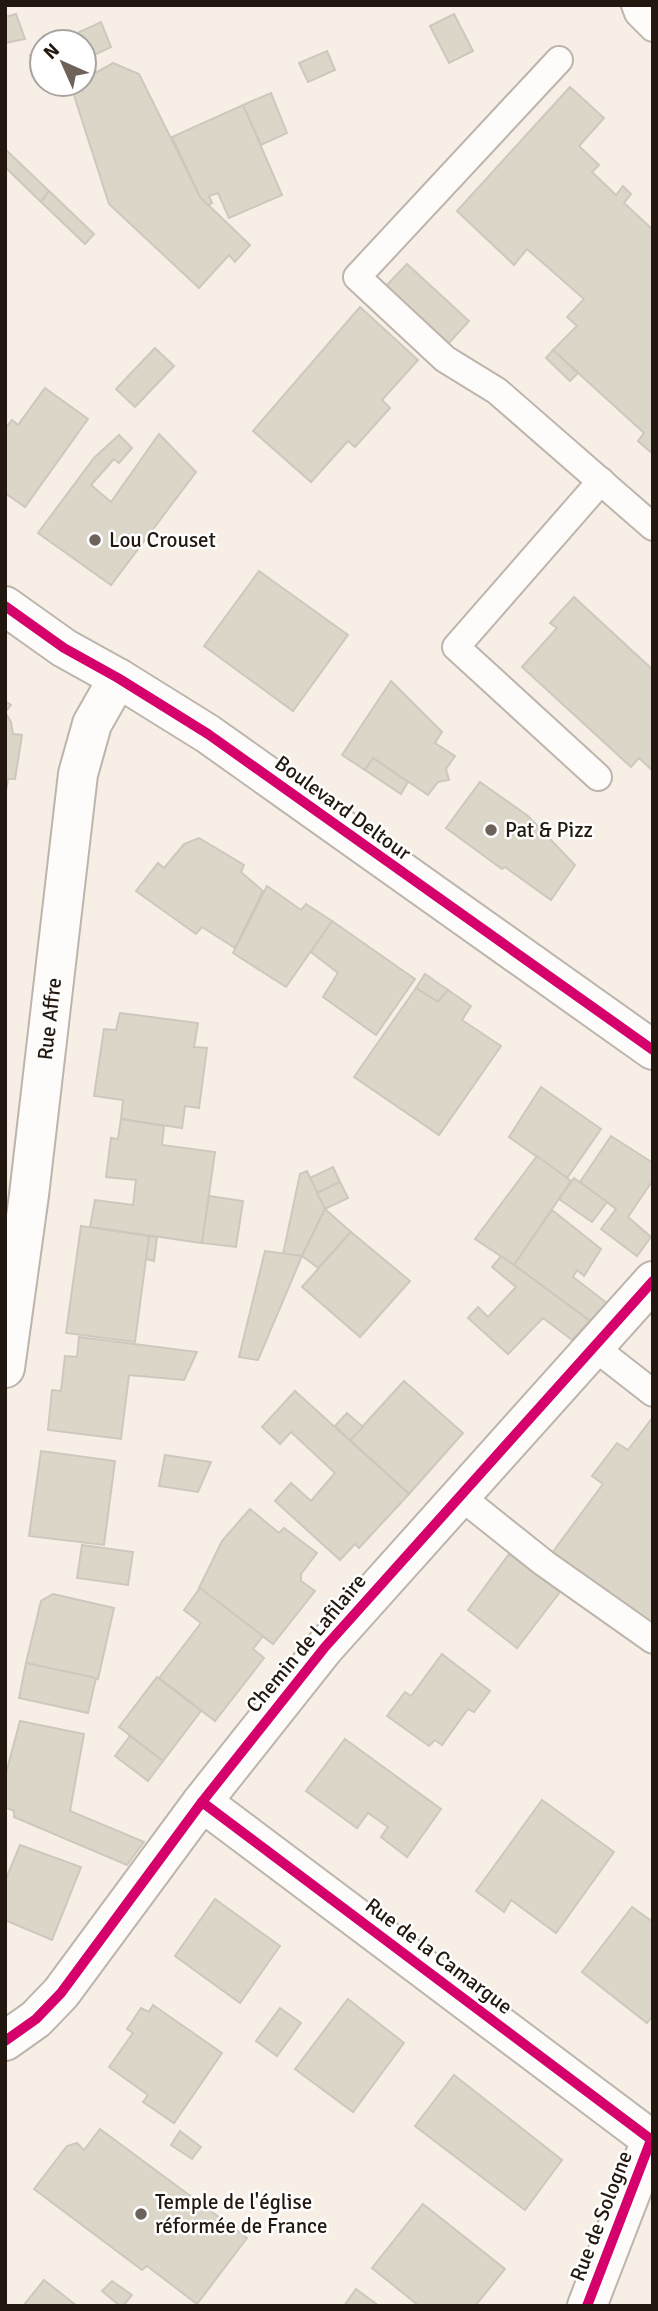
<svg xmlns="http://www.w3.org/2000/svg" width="658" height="2311" font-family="Signika,sans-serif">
  <rect width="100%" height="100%" fill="#f7eee6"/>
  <g fill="#dcd6c8" stroke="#cdc8be" stroke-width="2">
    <polygon points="16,14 25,39 5,43 5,17"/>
    <polygon points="454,14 473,51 449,63 430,26"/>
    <polygon points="101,22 111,47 84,60 84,42 58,42"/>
    <polygon points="42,50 42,81 39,82 30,55"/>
    <polygon points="327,51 335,70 308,82 299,63"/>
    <polygon points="113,63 139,74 200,197 250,245 235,262 229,255 199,288 109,204 71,86 84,84 84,79"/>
    <polygon points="570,87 604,118 579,146 599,165 592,172 616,195 623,186 631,194 624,203 653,230 653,454 638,441 644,433 553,350 577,326 567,317 584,299 527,249 514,265 457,211"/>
    <polygon points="271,93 287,133 261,145 243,105"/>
    <polygon points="243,105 282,195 229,218 218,193 209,196 212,203 208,205 200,197 172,137"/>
    <polygon points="5,149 49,191 41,202 5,167"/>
    <polygon points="49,191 94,234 85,244 41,202"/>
    <polygon points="407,264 469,321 447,345 385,287"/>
    <polygon points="360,307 418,360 382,400 390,408 355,447 348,441 311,482 253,431"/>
    <polygon points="155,348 174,366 135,407 116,389"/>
    <polygon points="553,350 578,373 570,381 546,358"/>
    <polygon points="45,388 88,419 25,507 5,493 5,429 12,420 18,425"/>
    <polygon points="159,434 196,472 111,585 38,533 94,458 119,435 132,448 119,463 114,459 91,485 111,502"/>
    <polygon points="259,571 348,635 293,711 204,646"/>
    <polygon points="574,597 653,670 653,771 639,758 631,767 522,667 557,628 550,623"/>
    <polygon points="391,681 442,732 435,743 455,756 446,769 449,780 438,782 428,795 373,758 365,770 342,755"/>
    <polygon points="5,701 11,705 5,712 11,722 13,734 22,735 15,779 8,779 5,797"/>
    <polygon points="373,758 408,782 401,794 365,770"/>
    <polygon points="480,782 528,816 575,865 551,900 505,867 502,869 446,828"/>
    <polygon points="199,838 244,865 241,872 263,891 235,948 202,927 196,934 136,891 158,863 164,868 184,844"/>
    <polygon points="267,886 301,910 306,904 332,921 286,987 233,953"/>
    <polygon points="332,921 415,979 376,1035 323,997 338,973 311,952"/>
    <polygon points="425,974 448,990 438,1002 416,988"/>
    <polygon points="416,988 438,1002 448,990 471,1006 462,1020 501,1046 439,1135 354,1077"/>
    <polygon points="120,1013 198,1023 194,1047 207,1048 199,1108 185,1106 182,1128 121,1119 123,1100 94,1096 104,1029 116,1030"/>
    <polygon points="541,1087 601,1129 567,1178 509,1137"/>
    <polygon points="121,1119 164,1126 162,1145 215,1152 202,1243 90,1227 95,1200 133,1205 136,1180 106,1177 111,1138 118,1139"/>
    <polygon points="611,1136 653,1163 653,1180 628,1217 651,1237 637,1256 601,1229 616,1209 580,1182"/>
    <polygon points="537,1156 571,1181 514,1265 475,1239"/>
    <polygon points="333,1167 340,1182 317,1193 310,1178"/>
    <polygon points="307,1171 325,1209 302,1256 283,1254 300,1174"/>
    <polygon points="574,1178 607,1202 592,1222 559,1199"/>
    <polygon points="340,1182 348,1198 325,1209 317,1193"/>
    <polygon points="209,1196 243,1201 236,1247 202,1243"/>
    <polygon points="325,1209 351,1232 318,1268 302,1256"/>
    <polygon points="552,1210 601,1249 584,1276 577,1270 573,1277 607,1303 590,1321 514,1265"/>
    <polygon points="81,1226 149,1236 135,1342 66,1333"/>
    <polygon points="351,1232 410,1281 360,1337 302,1287"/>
    <polygon points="149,1236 157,1237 154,1261 146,1259"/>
    <polygon points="265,1251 302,1256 258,1360 239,1357"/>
    <polygon points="501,1256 514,1265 590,1321 572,1340 543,1318 508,1354 468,1318 478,1307 488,1317 516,1287 492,1267"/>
    <polygon points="79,1337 197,1352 184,1380 129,1375 121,1439 48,1430 52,1390 61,1391 65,1356 77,1357"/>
    <polygon points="404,1381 463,1433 409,1494 350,1440"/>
    <polygon points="295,1391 409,1494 359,1548 355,1544 340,1560 275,1501 291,1483 311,1501 335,1473 291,1432 280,1444 262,1427"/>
    <polygon points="347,1413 363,1427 350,1440 335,1426"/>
    <polygon points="653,1417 653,1627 552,1553 603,1484 592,1476 617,1443 628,1450"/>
    <polygon points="41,1451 115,1461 104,1545 29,1536"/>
    <polygon points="165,1455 211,1462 198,1492 159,1486"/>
    <polygon points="250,1509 279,1533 284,1528 317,1553 301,1574 301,1581 315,1591 273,1644 199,1588 222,1541"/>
    <polygon points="82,1545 133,1552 128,1585 77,1578"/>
    <polygon points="509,1554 560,1592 517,1648 468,1610"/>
    <polygon points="200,1588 263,1636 253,1649 264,1658 215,1721 159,1678 201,1623 184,1610"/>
    <polygon points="53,1594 114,1608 98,1679 26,1663 41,1601"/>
    <polygon points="442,1654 490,1691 474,1712 468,1709 442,1745 435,1740 429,1746 387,1716 405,1692 411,1696"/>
    <polygon points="26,1663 96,1678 88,1713 19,1698"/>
    <polygon points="157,1677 201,1711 163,1761 119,1727"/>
    <polygon points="20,1721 84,1734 70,1811 144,1842 127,1865 14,1817 14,1811 5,1807 5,1777"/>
    <polygon points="130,1736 163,1761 148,1781 115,1756"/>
    <polygon points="345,1739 441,1809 407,1857 381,1837 388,1827 368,1813 357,1828 306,1791"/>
    <polygon points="542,1800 614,1852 556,1933 511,1900 504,1912 476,1891"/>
    <polygon points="20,1845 81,1867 52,1940 5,1920 5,1881"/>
    <polygon points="215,1899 280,1946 240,2003 175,1956"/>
    <polygon points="632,1907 653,1922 653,2019 651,2018 647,2023 582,1972"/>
    <polygon points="348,1999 404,2043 353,2112 295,2069"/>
    <polygon points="153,2005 222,2053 174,2123 143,2102 148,2095 109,2067 133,2033 127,2029 141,2008 149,2012"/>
    <polygon points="280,2008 301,2023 277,2056 256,2041"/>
    <polygon points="454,2075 562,2160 525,2210 415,2126"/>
    <polygon points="100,2129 247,2238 197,2304 147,2266 142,2270 34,2189 67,2146 77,2143 84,2150"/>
    <polygon points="180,2131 201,2147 192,2159 171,2145"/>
    <polygon points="423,2204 505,2269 475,2306 419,2306 372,2268"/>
    <polygon points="44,2280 77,2306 23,2306"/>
    <polygon points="112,2281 132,2295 123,2306 120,2306 102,2291"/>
    <polygon points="356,2289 379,2306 344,2306"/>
  </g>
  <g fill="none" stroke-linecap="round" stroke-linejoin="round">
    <defs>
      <g id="service">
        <polyline points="635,5 638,13 653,28"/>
        <polyline points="559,60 357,277 445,359 497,391 653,527"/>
        <polyline points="598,777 456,647 601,481"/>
        <polyline points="594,1347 653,1393"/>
        <polyline points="460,1496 544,1563 653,1640"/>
      </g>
      <g id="minor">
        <path id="s1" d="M5,1368L29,1195L78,774L92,724L118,678"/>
        <polyline points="202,1802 653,2141"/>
        <polyline points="5,2041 36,2019 61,1993 202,1802 325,1647 653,1281"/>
        <polyline points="587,2306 651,2140"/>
      </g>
      <polyline id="tertiary" points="5,606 64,648 118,678 208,734 653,1050"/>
    </defs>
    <use href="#service" stroke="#bdb4ac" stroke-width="30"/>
    <use href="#minor" stroke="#bdb4ac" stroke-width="42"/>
    <use href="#tertiary" stroke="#bdb4ac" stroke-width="42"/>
    <use href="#service" stroke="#fefcfb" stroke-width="26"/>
    <use href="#minor" stroke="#fefcfb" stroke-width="38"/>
    <use href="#tertiary" stroke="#fefcfb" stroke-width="38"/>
    <defs>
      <g id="cycleway">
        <polyline points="5,606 64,648 118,678 208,734 653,1050"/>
        <polyline points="202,1802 653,2141"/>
        <polyline points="5,2041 36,2019 61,1993 202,1802 325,1647 653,1281"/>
        <polyline points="587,2306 651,2140"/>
      </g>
    </defs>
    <use href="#cycleway" stroke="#fff" stroke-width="15"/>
    <use href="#cycleway" stroke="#d6006c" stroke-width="10"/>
  </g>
  <g fill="#6d635a" stroke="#fff" stroke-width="2.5">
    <circle cx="95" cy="540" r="7"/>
    <circle cx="491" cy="830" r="7"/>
    <circle cx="141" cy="2214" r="7"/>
  </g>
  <g text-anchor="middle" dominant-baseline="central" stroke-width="5" stroke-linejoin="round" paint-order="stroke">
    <g font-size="21" fill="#22180f" stroke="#fff" text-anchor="start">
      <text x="109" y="540">Lou Crouset</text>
      <text x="505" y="830">Pat &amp; Pizz</text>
      <text x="155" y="2202">Temple de l'église<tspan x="155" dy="24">réformée de France</tspan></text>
    </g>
    <g font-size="21" fill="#22180f" stroke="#fff">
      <text transform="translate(343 808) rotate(36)">Boulevard Deltour</text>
      <text stroke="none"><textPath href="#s1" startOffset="352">Rue Affre</textPath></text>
      <text transform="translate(306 1643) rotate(-50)">Chemin de Lafilaire</text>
      <text transform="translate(439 1956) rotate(37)">Rue de la Camargue</text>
      <text transform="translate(601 2216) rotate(-69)">Rue de Sologne</text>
    </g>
  </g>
  <rect width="658" height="2311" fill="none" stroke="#22180f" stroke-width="14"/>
  <g transform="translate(63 63) rotate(315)"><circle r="33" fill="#ffffff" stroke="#a7a39f" stroke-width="2"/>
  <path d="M0-5L12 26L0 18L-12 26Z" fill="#6d635a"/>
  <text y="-10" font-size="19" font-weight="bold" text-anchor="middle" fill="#22180f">N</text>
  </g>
</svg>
